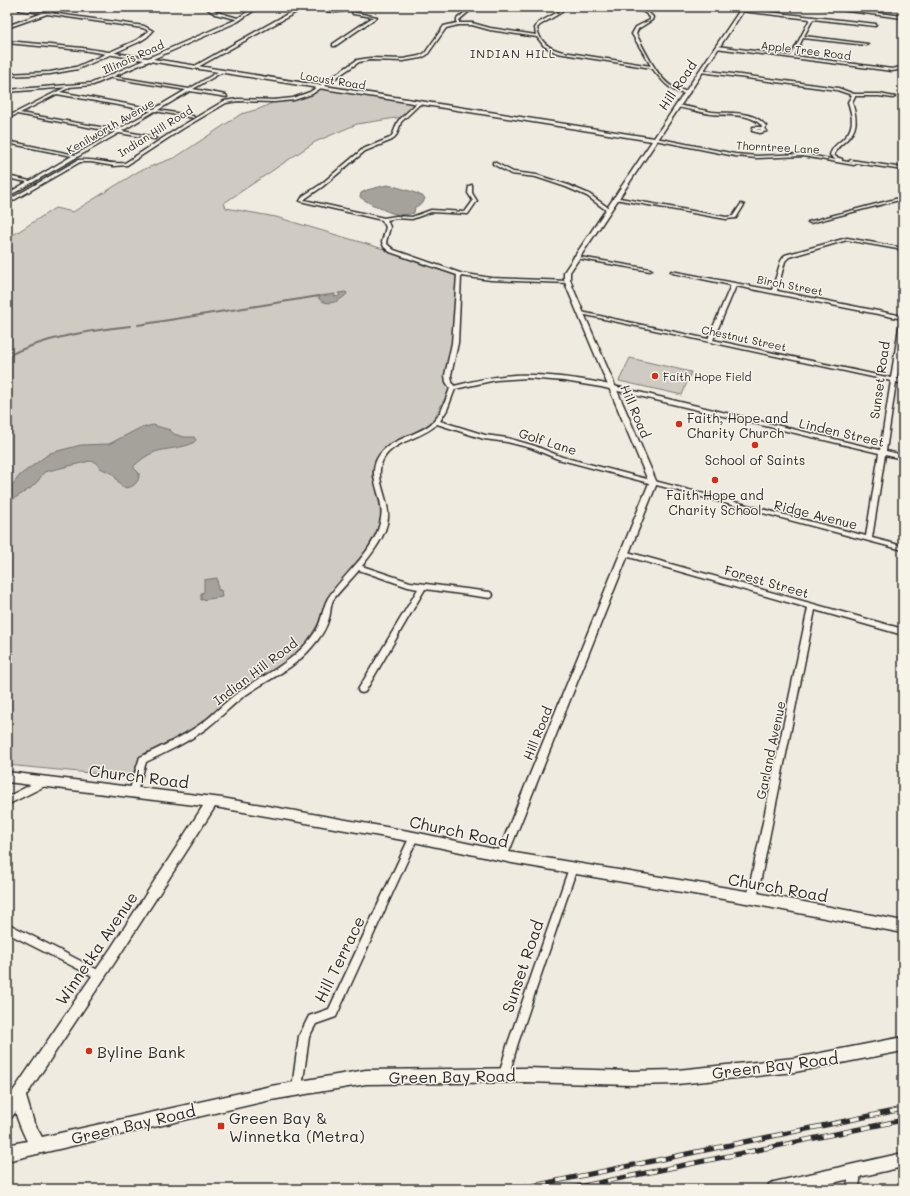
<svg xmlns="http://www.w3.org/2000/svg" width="910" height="1196" font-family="Mali,sans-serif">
  <rect width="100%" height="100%" fill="#efebe0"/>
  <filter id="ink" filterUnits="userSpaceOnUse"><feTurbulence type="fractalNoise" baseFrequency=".025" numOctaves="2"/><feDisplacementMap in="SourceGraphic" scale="8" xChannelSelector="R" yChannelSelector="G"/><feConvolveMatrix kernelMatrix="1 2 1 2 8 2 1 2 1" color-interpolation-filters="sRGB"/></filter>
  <g filter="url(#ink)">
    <g fill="#cfcbc2" stroke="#7d7b76">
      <polygon points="824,7 903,7 903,16"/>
      <polygon points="321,88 416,104 403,117 357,124 315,142 224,203 226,208 276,217 387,250 423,265 456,275 450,388 433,421 424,429 396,441 388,446 377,458 373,471 373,478 382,504 382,520 376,535 363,555 325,602 318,624 306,643 287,661 258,681 242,689 190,732 144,755 139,760 131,777 7,765 7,239 55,208 73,212 139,171 176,157 241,114 259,109 274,102 289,100 313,93"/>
      <polygon points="630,358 691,372 682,395 619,381"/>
    </g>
    <g fill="#a4a29a" stroke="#74726e">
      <path d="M387,185C394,186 420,193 425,198L423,203L415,207L414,213C408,215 401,215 395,214C389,213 364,201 360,197L361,193L367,190Z"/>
      <path d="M346,292L347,294C340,301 328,307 319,299V296L335,294L334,296L338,297L340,295L338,293Z"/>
      <path d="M153,425L170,430L174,434L184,437H194L196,440C191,448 166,448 155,452C147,455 140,460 134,466V468L139,473C140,483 131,490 122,487L113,474L100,468L95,462L90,461L44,472L38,481L31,488L7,503V492L20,475L50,453L81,445L109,444L140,428Z"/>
      <polygon points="217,578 218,590 221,590 222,597 201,600 201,593 204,592 204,580"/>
    </g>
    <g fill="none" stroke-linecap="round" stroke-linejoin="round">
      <g stroke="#74726e" stroke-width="2">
        <polyline points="138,325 319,296"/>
        <path d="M7,356C46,337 87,331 130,326"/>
      </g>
      <defs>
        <g id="minor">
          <path d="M24,7C30,9 38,12 46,12C52,12 58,7 64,7L50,13L144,26L153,31L147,37L139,42L78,69L50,74L7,76V74L50,72L76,67L137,40L149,31L143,28L47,14L7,28V26L43,13L19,10Z"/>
          <polygon points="205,7 208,7 217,12 241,19 240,20 215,14"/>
          <polygon points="305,7 337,10 377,7 337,12 305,9 300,10 196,68 193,67 298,8"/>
          <path d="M471,7H474L459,20V23H472L490,28L536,35L535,28L538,23L560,11L561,7H563L562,12L540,25L537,28C539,42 550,49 563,52L651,66L632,34L636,27L650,20V17L644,12L628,7L646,10L653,17L652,20L638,29L636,34C645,50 656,76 671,86C677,89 683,90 689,93C674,97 660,78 652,68L557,53L544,46L537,37L490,30L472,25H458L446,28L427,55L421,58L403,61L370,60L359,62L312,94L294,100L274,102L238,101L226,103L182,129L127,165L114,166L91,162H80L7,204V201L78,160C94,158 109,165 125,163L180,127L224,101L238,99L274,100L293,98L310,92L357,60L370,58L403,59L419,56L425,53L444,26L457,23V19Z"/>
          <polygon points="742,9 876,24 875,26 813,19 804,36 868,44 866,45 803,38 794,56 892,69 901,67 901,54 903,53 903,69 892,71 716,48 717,46 791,56 810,19 741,11"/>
          <polygon points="352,12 377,17 335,46 333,46 333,44 373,17 353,14"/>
          <path d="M221,70L224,71L193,89L226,95L227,97L190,91L158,110L193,116L194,118L155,111L122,131L154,137L156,138L155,139L119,133L7,197V194L27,182L7,178V176L30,181L72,156L7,143V141L75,155L115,132L17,114L7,119V117L68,86L69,88L60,92L154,109L186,90L112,78L111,76L189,89ZM57,94L151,111L117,130L20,113Z"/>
          <path d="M702,70L838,88L854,94H879L895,97L893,98L879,96H855L852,102C857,119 859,130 844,142C839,146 836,149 834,155L836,157L842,159V161L855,163L856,164L854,165L803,156L757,158L735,156L655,140V138H656L735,154L757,156L803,154L836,160L830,155C832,148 836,145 842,140C855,129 853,117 848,102L852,95L837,90L701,72Z"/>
          <path d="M418,102L421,103L401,122L397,134L392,140L365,151L322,187L306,198L304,200L384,218L396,216L412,217L431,210L465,212L473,201L468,193L469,186L472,185V193L477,201L468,214L431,212L412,219L396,218L387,220L390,227L386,242L388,245L394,250L460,273L491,278L568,281L570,282L568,283L491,280L461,276L458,343L451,375L452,382L454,386C474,381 494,376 515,375C544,374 573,378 601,383L880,450L891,381L581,314L579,313L581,312L708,339L731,285L673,273L671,272V271L772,290L781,261L785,255L847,238L903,248V250L847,240L789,257L785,261L777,291L903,316V338L897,379L903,380V384L896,382L886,451L903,455V459L885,455L872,538L903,546V550L558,459L531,448L507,442L484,439L437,424C422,439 395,440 384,458C372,477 390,498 388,518C386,536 373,552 362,566L410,582L490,592L493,595L492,597L490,598L425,589L365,692L362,693L359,692L358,690L359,688L418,589L408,587L359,570C351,580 340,590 333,600C330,606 331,612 329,618C326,629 320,638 312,647C294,669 267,680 244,696C231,706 220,718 207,728C188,742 167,752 146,762L136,795L133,796L130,795L129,792L140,757C161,747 183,737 202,723C215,714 225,701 239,692C265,674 294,662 313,635C323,622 321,611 328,598C345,572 376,551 381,518C385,498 367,479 377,459C388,438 416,437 432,423C441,415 445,402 449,391L450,388L446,382L445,375L452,343L457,275L390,252L384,247L382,242L386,227L382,220L300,201L303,196L320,185L363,149L390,138L393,134L398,121ZM736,286L903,319L900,321L891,378L713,340ZM527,378L564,381L601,387L879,453L866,536L562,457L535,446L507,438L485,435L440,421L447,410L455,389L496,380Z"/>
          <path d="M678,105C689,107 701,110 712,112C731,114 753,110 766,126L764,129L767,131L760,133L752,131L753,127H762V126C750,112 728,116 711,114C700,112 688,109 677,107ZM755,129H760L762,130Z"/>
          <polygon points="851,160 903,168 903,170 850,162 849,161"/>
          <polygon points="494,162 513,172 537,175 568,185 589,194 610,209 606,210 587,196 566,187 536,177 511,174 493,164 493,162"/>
          <polygon points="614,197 726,217 733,216 741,204 744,205 736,218 726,219 615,199 613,198"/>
          <polygon points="903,197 903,199 810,223 808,222"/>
          <polygon points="574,256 650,269 652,270 650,271 576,258 574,258"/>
          <polygon points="622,551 624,551 903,629 903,635 815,610 757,898 755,901 752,902 749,901 747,898 808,608 622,555 621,553"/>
          <polygon points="44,778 47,779 48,782 47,785 7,805 7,797"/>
          <polygon points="414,833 417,834 418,837 336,1017 316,1024 309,1037 302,1088 301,1092 297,1093 293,1092 292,1088 299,1036 309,1016 329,1009 411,834"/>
          <polygon points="573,864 576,865 577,868 517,1046 509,1075 508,1079 504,1080 500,1079 499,1075 507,1046 569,868 570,865"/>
          <polygon points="7,923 102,972 104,975 102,978 99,980 96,978 7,933"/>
          <polygon points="855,1165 859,1167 861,1171 859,1189 847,1189 849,1171 851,1167"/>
        </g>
        <g id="tertiary">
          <polygon points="255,7 259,7 237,22 153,59 654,138 742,7 746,7 570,272 570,279 573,288 657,483 509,852 752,892 903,921 903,933 752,904 512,863 414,842 215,807 119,956 12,1117 7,1119 7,1100 111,948 203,806 7,782 7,772 222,798 414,832 499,850 649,483 567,288 564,279 564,272 652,141 149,61 93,85 7,92 7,90 92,83 144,60 82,50 7,43 7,41 82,48 148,58 235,20"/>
          <polygon points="816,7 827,7 903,16 903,18"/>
          <polygon points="903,1153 903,1167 806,1189 767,1189 769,1184 774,1182"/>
        </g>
        <path id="secondary" d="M903,1037V1051L795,1072L677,1084L631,1085L525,1082L366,1084L271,1100L7,1161V1145L27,1141C21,1129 9,1102 14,1090L19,1087L24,1090L34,1123L42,1137L271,1086L366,1070L525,1068L631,1071L677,1070L795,1058Z"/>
      </defs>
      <use href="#minor" stroke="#2b2b2b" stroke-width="3"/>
      <use href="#tertiary" stroke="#2b2b2b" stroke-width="3"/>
      <use href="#secondary" stroke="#2b2b2b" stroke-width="3"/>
      <use href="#minor" fill="#f7f3e8" fill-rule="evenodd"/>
      <use href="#tertiary" fill="#f7f3e8" fill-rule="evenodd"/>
      <use href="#secondary" fill="#f7f3e8" fill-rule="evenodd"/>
      <defs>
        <g id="rail">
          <polyline points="518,1189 903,1109"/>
          <polyline points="568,1189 903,1120"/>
        </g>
      </defs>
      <use href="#rail" stroke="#2b2b2b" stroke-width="5"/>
      <use href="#rail" stroke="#f7f3e8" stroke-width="3.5" stroke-dasharray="10" stroke-linecap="butt"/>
    </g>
  </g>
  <g fill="#c8321e" stroke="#f7f3e8" stroke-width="1.5">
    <circle cx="655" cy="376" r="4"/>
    <circle cx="679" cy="424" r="4"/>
    <circle cx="755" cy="445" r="4"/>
    <circle cx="715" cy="480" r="4"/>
    <circle cx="89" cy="1051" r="4"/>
    <rect x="217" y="1122" width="8" height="8" rx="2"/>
  </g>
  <g text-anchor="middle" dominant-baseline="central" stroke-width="3" stroke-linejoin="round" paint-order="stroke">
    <g font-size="11" fill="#2b2b2b" stroke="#f7f3e8">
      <text transform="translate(806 50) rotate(7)">Apple Tree Road</text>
      <text transform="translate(133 57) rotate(-24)">Illinois Road</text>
      <text transform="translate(333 80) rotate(9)">Locust Road</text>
      <text transform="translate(110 126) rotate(-30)">Kenilworth Avenue</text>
      <text transform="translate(155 131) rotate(-32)">Indian Hill Road</text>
      <text transform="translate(778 147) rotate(3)">Thorntree Lane</text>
      <text transform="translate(790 285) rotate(11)">Birch Street</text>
      <text transform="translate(744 338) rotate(12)">Chestnut Street</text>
    </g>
    <g font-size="11" fill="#2b2b2b" stroke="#f7f3e8" text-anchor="start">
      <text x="663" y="376">Faith Hope Field</text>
    </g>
    <g font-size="12" letter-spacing="1" fill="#2b2b2b" stroke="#f7f3e8">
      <text x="513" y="53">INDIAN HILL</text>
    </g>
    <g font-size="13" fill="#2b2b2b" stroke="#f7f3e8">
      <text transform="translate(677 85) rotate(-56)">Hill Road</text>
      <text transform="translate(879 380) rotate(-82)">Sunset Road</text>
      <text transform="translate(636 411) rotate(67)">Hill Road</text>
      <text transform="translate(842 432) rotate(13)">Linden Street</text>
      <text transform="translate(548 441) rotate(18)">Golf Lane</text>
      <text transform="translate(816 514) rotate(14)">Ridge Avenue</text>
      <text transform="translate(767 581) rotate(16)">Forest Street</text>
      <text transform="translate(255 671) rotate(-37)">Indian Hill Road</text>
      <text transform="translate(537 733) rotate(-68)">Hill Road</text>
      <text transform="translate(770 750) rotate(-78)">Garland Avenue</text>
    </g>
    <g font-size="13" fill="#2b2b2b" stroke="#f7f3e8">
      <text x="687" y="417" text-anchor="start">Faith, Hope and<tspan x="687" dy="15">Charity Church</tspan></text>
      <text x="755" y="459">School of Saints</text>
      <text x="715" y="494">Faith Hope and<tspan x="715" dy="15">Charity School</tspan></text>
    </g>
    <g font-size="16" fill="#2b2b2b" stroke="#f7f3e8">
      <text transform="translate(139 776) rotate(7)">Church Road</text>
      <text transform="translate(459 831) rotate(12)">Church Road</text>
      <text transform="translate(778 887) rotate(10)">Church Road</text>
      <text transform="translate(96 948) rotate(-56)">Winnetka Avenue</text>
      <text transform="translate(339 959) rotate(-64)">Hill Terrace</text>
      <text transform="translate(522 966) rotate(-71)">Sunset Road</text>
      <text transform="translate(775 1065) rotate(-7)">Green Bay Road</text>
      <text transform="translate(452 1076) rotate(-1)">Green Bay Road</text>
      <text transform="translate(133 1124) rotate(-13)">Green Bay Road</text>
    </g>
    <g font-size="16" fill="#2b2b2b" stroke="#f7f3e8" text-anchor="start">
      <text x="97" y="1051">Byline Bank</text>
      <text x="229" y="1117">Green Bay &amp;<tspan x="229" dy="18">Winnetka (Metra)</tspan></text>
    </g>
  </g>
  <rect width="910" height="1196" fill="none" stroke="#f7f3e8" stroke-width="24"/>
  <rect x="12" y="12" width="886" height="1172" fill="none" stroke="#2b2b2b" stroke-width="1.5" filter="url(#ink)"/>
</svg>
